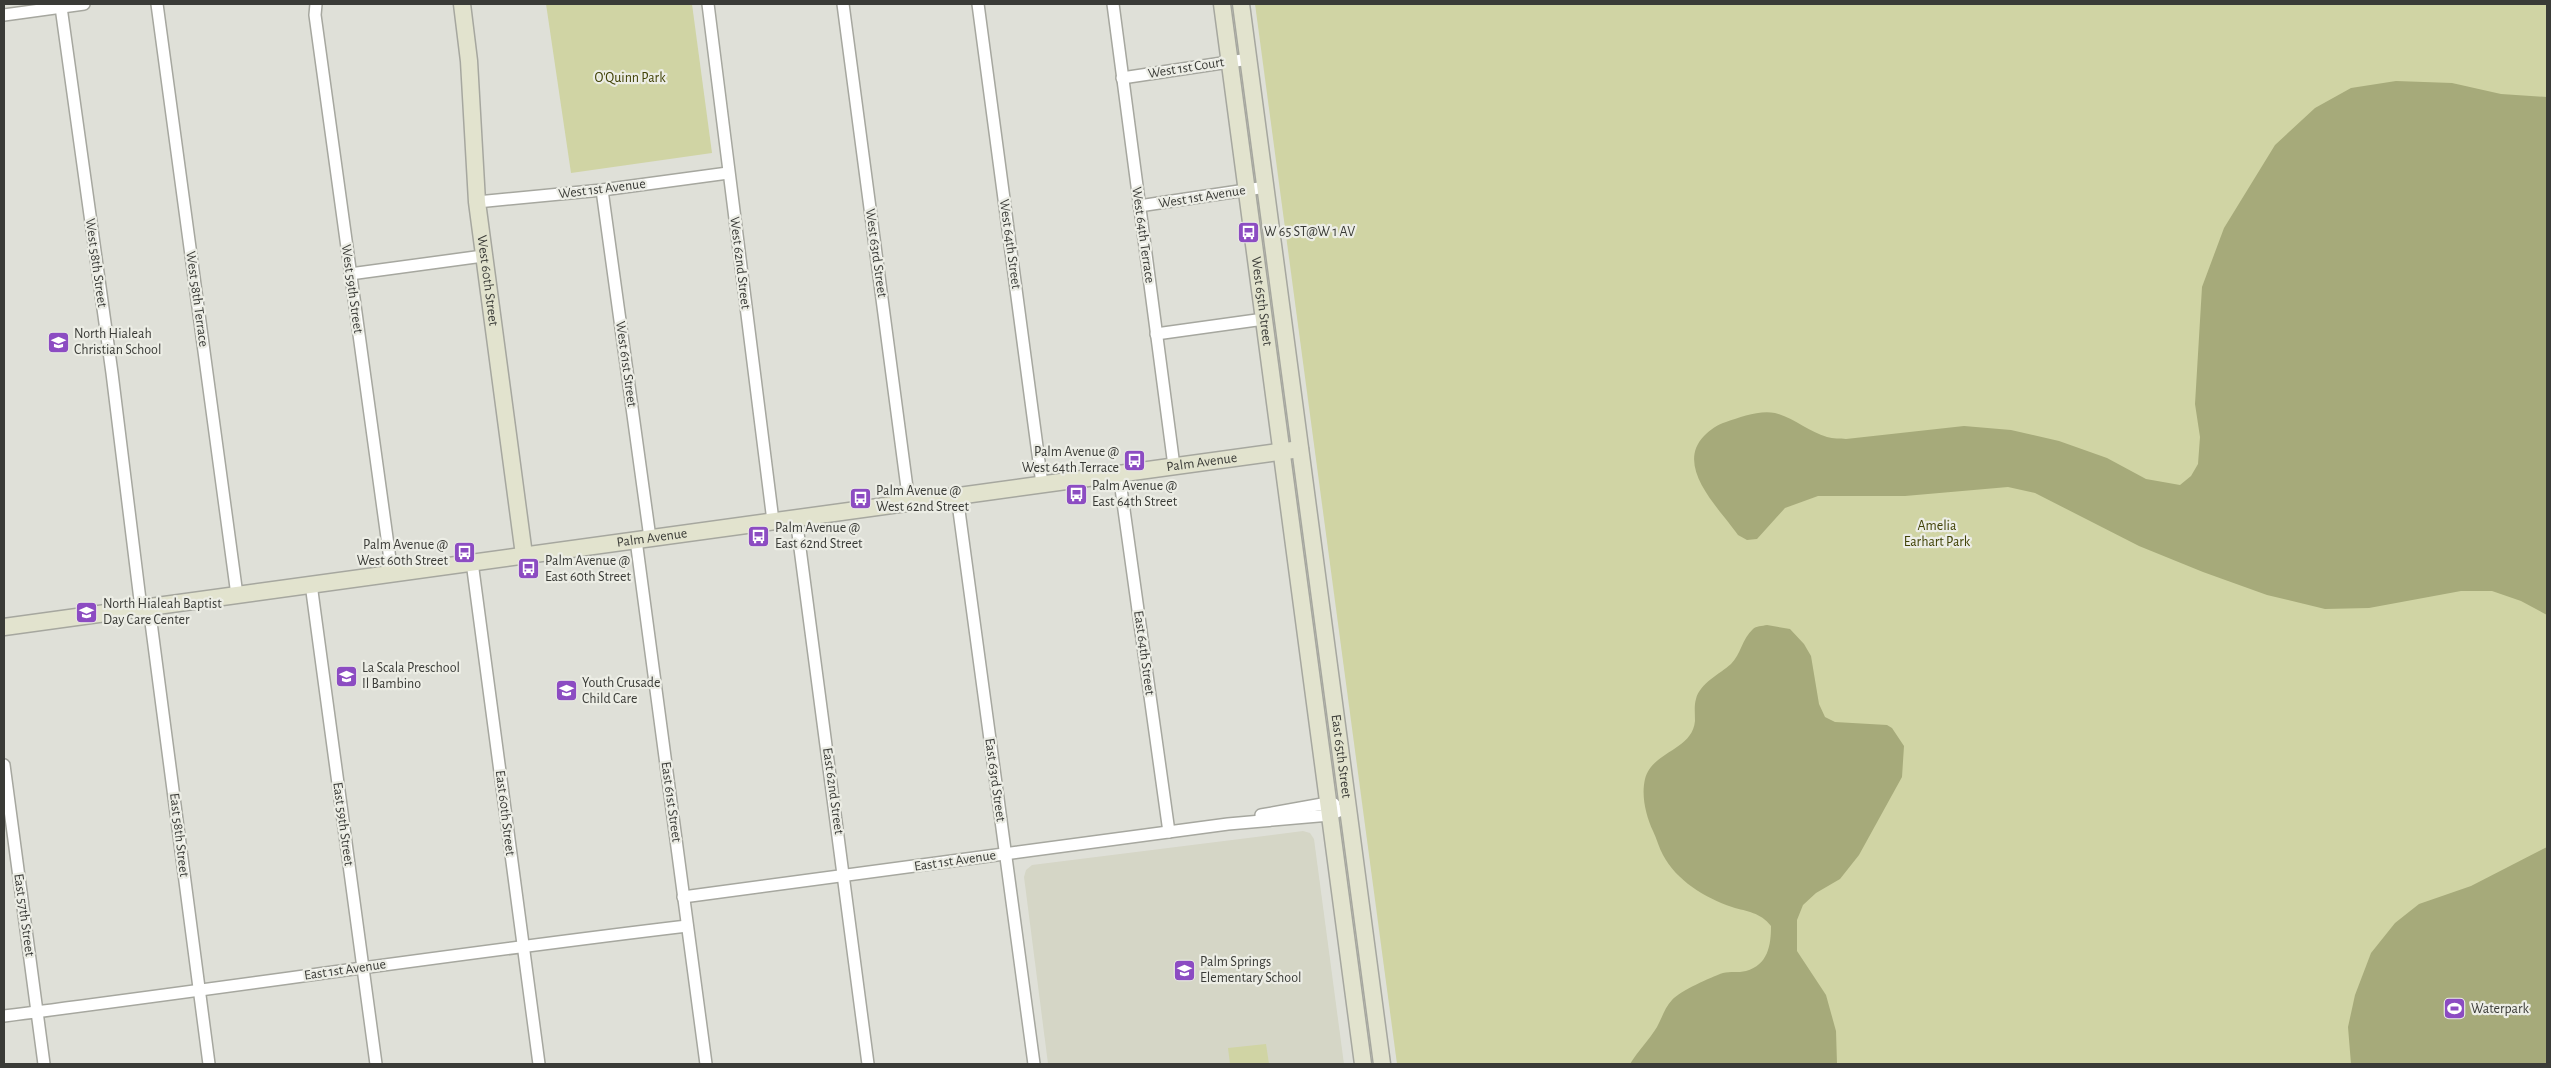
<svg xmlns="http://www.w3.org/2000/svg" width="2551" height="1068" font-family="'Alegreya Sans',sans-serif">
  <rect width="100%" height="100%" fill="#dfe0d8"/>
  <polygon fill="#d5d6c6" points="1303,831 1310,833 1314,839 1344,1064 1048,1064 1024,877 1026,870 1032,865"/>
  <g fill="#d0d4a4">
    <polygon points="546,4 692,4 712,153 571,173"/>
    <polygon points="1255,4 2547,4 2547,1064 1397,1064"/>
    <polygon points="1266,1044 1269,1064 1230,1064 1228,1048"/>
  </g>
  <g fill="#a6aa7a">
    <path d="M2396,81L2452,83L2501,94L2547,97V615L2521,601L2492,591H2461L2369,608L2325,609L2267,595L2203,572L2139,546L2035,493L2008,487L1905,496H1818L1785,508L1757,539L1747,540L1738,535C1720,509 1674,467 1704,436C1710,430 1718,424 1726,422C1741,417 1759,410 1775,413C1794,418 1809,432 1827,437C1833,439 1840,438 1846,439L1964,426L2011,430L2059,441L2107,458L2146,479L2180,485L2191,476L2198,464L2200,437L2195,404L2202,287L2224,228L2275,145L2315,108L2351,88Z"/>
    <path d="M1767,625L1790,629L1804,644L1811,656L1819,704L1825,717L1835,722L1887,725L1892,728L1904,746L1902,777L1859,855L1840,879L1816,893L1803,905L1797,920V951L1826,995L1836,1031L1837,1064H1630C1638,1051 1649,1040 1657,1027C1662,1018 1665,1007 1672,1000C1680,991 1711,977 1723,973C1730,971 1738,973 1746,971C1768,965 1771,945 1771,926C1760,912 1748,912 1732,907C1705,898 1676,880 1663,855C1659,848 1657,839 1653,831C1646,816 1641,796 1645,779C1652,751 1692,751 1695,721C1695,714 1694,705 1696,699C1700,683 1720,674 1731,664C1741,654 1742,639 1753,629C1756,626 1762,626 1767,625Z"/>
    <polygon points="2547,847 2547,1064 2351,1064 2348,1027 2355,995 2371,953 2395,923 2419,904 2471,886"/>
  </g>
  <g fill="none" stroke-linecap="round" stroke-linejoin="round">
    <defs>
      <g id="street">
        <polyline points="157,4 237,595"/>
        <polyline points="316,4 315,15 392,574"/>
        <polyline points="708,4 773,521"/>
        <polyline points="843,4 909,503"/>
        <polyline points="978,4 1042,484"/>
        <polyline points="1113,4 1174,466"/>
        <polyline points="61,7 112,373 141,608"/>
        <polyline points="4,15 84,4"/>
        <polyline points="1122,78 1249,59"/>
        <polyline points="602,190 650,538"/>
        <polyline points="477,202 602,190 728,173"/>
        <polyline points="1139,206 1266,187"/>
        <polyline points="350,274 483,256"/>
        <polyline points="1156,334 1264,319"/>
        <polyline points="1119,474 1169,832"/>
        <polyline points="957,496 1034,1064"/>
        <polyline points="796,518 868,1064"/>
        <polyline points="636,540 706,1064"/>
        <polyline points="472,562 539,1064"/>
        <polyline points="311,584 376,1064"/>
        <polyline points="149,607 209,1064"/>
        <polyline points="4,765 44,1064"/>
        <polyline points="1261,815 1328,803 1334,804"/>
        <polyline points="683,897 1228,824 1330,815 1348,807"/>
        <path d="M4,1016C232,987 459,953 687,926"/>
      </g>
      <g id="secondary">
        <path id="s1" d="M462,4L469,61L477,202L524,555"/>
        <path id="s2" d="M1222,4L1363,1064"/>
        <path id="s3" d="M1241,4L1382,1064"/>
        <path id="s4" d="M4,627L1300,449"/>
      </g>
    </defs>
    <use href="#street" stroke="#a6a79f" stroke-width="14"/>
    <use href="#secondary" stroke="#a6a79f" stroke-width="19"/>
    <use href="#street" stroke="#fff" stroke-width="11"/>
    <use href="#secondary" stroke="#e2e3ce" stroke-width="16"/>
  </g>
  <defs>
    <symbol id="bus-square" viewBox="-11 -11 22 22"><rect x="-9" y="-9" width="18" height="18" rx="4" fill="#8c4cc2" stroke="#ecede5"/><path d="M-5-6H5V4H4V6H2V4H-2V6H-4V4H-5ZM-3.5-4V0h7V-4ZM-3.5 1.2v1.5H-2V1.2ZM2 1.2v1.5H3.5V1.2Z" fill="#fff"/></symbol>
    <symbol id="school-square" viewBox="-11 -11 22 22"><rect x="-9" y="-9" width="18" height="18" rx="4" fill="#8c4cc2" stroke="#ecede5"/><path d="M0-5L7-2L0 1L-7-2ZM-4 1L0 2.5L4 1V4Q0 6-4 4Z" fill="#fff"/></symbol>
    <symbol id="stadium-square" viewBox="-11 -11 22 22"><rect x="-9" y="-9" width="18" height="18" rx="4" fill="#8c4cc2" stroke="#ecede5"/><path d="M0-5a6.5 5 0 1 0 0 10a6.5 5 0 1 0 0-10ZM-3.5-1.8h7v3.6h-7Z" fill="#fff"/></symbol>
  </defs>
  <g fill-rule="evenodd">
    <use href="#bus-square" x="1236" y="220" width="25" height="25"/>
    <use href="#school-square" x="46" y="330" width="25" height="25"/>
    <use href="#bus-square" x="1122" y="448" width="25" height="25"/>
    <use href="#bus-square" x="1064" y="482" width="25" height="25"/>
    <use href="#bus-square" x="848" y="486" width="25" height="25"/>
    <use href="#bus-square" x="746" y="524" width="25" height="25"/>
    <use href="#bus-square" x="452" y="540" width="25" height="25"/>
    <use href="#bus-square" x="516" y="556" width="25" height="25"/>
    <use href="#school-square" x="74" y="600" width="25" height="25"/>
    <use href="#school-square" x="334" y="664" width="25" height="25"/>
    <use href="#school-square" x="554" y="678" width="25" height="25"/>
    <use href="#school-square" x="1172" y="958" width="25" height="25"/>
    <use href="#stadium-square" x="2442" y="996" width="25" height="25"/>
  </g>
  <g text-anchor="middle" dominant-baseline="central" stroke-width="4.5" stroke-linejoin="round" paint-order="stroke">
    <g font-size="14" fill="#3a3b37" stroke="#ecede5">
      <text transform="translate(1186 68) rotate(-9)">West 1st Court</text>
      <text transform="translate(602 189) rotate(-7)">West 1st Avenue</text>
      <text transform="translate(1202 197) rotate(-9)">West 1st Avenue</text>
      <text transform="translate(1143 235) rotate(82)">West 64th Terrace</text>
      <text transform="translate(1010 244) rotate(82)">West 64th Street</text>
      <text transform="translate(876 253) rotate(82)">West 63rd Street</text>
      <text transform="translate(96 263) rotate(82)">West 58th Street</text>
      <text transform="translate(740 263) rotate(83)">West 62nd Street</text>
      <text stroke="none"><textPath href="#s1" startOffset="278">West 60th Street</textPath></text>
      <text transform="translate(352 289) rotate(82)">West 59th Street</text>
      <text transform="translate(197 299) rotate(82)">West 58th Terrace</text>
      <text stroke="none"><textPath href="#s2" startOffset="300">West 65th Street</textPath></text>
      <text transform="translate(626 364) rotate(82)">West 61st Street</text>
      <text stroke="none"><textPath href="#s4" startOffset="1209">Palm Avenue</textPath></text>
      <text stroke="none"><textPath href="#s4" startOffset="654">Palm Avenue</textPath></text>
      <text transform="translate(1144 653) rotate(82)">East 64th Street</text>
      <text stroke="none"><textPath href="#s3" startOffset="759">East 65th Street</textPath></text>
      <text transform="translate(995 780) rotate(82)">East 63rd Street</text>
      <text transform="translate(833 791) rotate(82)">East 62nd Street</text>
      <text transform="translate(671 802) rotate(82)">East 61st Street</text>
      <text transform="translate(505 813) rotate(83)">East 60th Street</text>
      <text transform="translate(343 824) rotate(82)">East 59th Street</text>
      <text transform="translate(179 835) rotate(83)">East 58th Street</text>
      <text transform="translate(955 861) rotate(-8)">East 1st Avenue</text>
      <text transform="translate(24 915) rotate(82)">East 57th Street</text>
      <text transform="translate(345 970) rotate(-8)">East 1st Avenue</text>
    </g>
    <g font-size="14" fill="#404206" stroke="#ecede5">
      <text x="630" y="78">O'Quinn Park</text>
      <text x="1937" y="526">Amelia<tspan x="1937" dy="16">Earhart Park</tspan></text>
    </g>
    <g font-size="14" fill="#3a3b37" stroke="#ecede5" text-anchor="start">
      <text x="1264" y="232">W 65 ST@W 1 AV</text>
      <text x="74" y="334">North Hialeah<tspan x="74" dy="16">Christian School</tspan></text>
      <text x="1119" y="452" text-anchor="end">Palm Avenue @<tspan x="1119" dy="16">West 64th Terrace</tspan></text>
      <text x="1092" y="486">Palm Avenue @<tspan x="1092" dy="16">East 64th Street</tspan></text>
      <text x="876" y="491">Palm Avenue @<tspan x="876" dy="16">West 62nd Street</tspan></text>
      <text x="775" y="528">Palm Avenue @<tspan x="775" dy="16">East 62nd Street</tspan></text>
      <text x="448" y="545" text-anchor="end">Palm Avenue @<tspan x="448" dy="16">West 60th Street</tspan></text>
      <text x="545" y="561">Palm Avenue @<tspan x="545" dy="16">East 60th Street</tspan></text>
      <text x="103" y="604">North Hialeah Baptist<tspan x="103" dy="16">Day Care Center</tspan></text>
      <text x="362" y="668">La Scala Preschool<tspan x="362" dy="16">Il Bambino</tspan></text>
      <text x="582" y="683">Youth Crusade<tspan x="582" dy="16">Child Care</tspan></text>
      <text x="1200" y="962">Palm Springs<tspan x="1200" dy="16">Elementary School</tspan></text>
      <text x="2471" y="1009">Waterpark</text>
    </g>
  </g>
  <rect width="2551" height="1068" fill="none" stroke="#3a3b37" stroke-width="10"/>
</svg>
